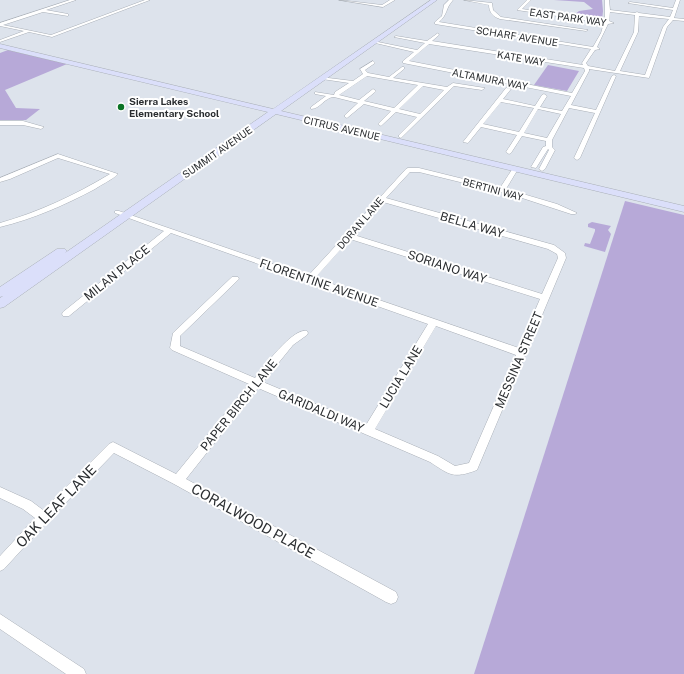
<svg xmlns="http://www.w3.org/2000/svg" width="684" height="674" font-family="'Public Sans',sans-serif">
  <rect width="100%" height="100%" fill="#dde3ec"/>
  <g fill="#b7a9d8">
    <polygon points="554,0 602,0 603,11 602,20 573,16 579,11 593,9 584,2"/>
    <polygon points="8,50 67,64 5,90 16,108 40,109 26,120 0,120 0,53"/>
    <polygon points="548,65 579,71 567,91 534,85"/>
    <polygon points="625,201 684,215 684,674 474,674"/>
    <polygon points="592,222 611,226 608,230 611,234 605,252 584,246 585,243 590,244 595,231 595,229 588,227 588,224"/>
  </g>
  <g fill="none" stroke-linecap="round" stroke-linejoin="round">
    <defs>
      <g id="street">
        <polygon points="70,0 76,0 46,10 68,14 68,16 43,12 3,25 51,35 145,0 150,0 52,37 29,32 0,42 0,40 24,31 0,26 0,23"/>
        <polygon points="339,0 382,5 390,0 395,0 383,7"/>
        <path d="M449,0H453C445,9 448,14 439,22L593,47L601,33L604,23L517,10L527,0H531L522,9L605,21V0H609L610,10L635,13L637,12L639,13L670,17L673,10L628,3L630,2L673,8L676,0H680L674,18L684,19V21L673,20L667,27L649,78L589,69V71L571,105L596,110L612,76L614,75L616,76L580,158L577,160L574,158L595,113L569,108L552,140V147L555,150L545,169L542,171L539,169L549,150L548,149L536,168L531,167L543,147L546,146V141L522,136L511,153L509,154L506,152L517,135L481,127L468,143L463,142L506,88L511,89L503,99L535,106L542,95L544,94L547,96L540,107L562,111L571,96L403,63V61L414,52L371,42L373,41L417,50L425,43L394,37L396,36L427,41L438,33L439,35L432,41L583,65L582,63L591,49L435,24V22L442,16L444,5ZM610,12L635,15L634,32L615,71L588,66L586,63L595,50L600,49L597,47L608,24L614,23L609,21ZM639,16L669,19L663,27L645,75L620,71L638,32ZM429,44L584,68L585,71L572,93L409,61ZM501,102L534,108L519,132L483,124ZM538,109L561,114L547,138L524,133Z"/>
        <path d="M464,0L492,3L493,10L501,17L588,30L586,31L500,19C493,17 489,12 489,5Z"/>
        <path d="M373,61L375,63L365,70L368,73L389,77L402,67H404V69L393,78L447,87L453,83L485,88L482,90L454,86L401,138L399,137V135L417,117L396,112L381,126L378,124L391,111L364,104L347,118L345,117V115L358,103L334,97C325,97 320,109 311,109V107L326,96L315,94V92L334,95L335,92L349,83L322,79L320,78V77L353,81L363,74L360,69ZM367,76L418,85L394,108L364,101L375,92L376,91L373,89L359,100L339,95ZM423,86L444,90L420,114L399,109Z"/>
        <polygon points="0,121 23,121 44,127 41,129 23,125 0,125"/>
        <path d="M58,154L118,174C112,180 102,184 95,189C65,205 33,219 0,227V223C39,212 75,195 110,174L58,158L10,179L0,182V178Z"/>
        <path d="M408,168H419L500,188L513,168H517L518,169L506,189L557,204L577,213L575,214H571L513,195L419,172H410L386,198L554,245L565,253L566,258L477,470C453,479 450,475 430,462L258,388L186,479L396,592L398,597L396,602L391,604L386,602L174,484L114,453L48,521L4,569L0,571V556L35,518L23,509L0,498V487L31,501L43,510L109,444L113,442L176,474L249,384L172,350L170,348L173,333L232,277H238L239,279L180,336V346L255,378C263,368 293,327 307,331L308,333L307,335L293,345L263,382L366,425L428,324L171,233L69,316H63L62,314L63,312L164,231L115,213V211H119L308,276L406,169ZM383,202L548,249L557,254L558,258L542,294L354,235ZM350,239L540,299L519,348L315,278ZM436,326L516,355L469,463L455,466L438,456L375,429Z"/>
        <polygon points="0,614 84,669 86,674 66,674 0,629"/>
      </g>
      <polygon id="secondary" points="431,0 437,0 281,111 684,206 684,212 276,114 4,307 0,308 0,298 3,296 0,297 0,287 57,249 65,249 67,251 65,253 268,112 0,48 0,44 273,109"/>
    </defs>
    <use href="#street" stroke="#a9afb7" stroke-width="1"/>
    <use href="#secondary" stroke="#a9afb7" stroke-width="1"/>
    <use href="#street" fill="#fff" fill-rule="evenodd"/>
    <use href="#secondary" fill="#dbdffa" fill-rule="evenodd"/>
  </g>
  <circle fill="#0a7325" stroke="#fff" stroke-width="1.5" cx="121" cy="107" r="4"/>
  <g text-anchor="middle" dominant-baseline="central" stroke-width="4" stroke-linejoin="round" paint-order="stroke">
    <g font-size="10" fill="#2b2e31" stroke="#fff">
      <text transform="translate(568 17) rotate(8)">EAST PARK WAY</text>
      <text transform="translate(517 36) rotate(9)">SCHARF AVENUE</text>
      <text transform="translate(521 58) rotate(10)">KATE WAY</text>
      <text transform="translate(490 79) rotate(11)">ALTAMURA WAY</text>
      <text transform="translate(342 128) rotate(13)">CITRUS AVENUE</text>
      <text transform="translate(217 152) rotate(-35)">SUMMIT AVENUE</text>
      <text transform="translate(493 189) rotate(15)">BERTINI WAY</text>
      <text transform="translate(360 223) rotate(-49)">DORAN LANE</text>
    </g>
    <g font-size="10" font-weight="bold" fill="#2b2e31" stroke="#fff" text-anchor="start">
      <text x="129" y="101">Sierra Lakes<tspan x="129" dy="12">Elementary School</tspan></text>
    </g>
    <g font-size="12" fill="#2b2e31" stroke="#fff">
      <text transform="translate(472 225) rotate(16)">BELLA WAY</text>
      <text transform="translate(447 267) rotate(18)">SORIANO WAY</text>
      <text transform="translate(117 273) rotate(-39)">MILAN PLACE</text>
      <text transform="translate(319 283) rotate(19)">FLORENTINE AVENUE</text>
      <text transform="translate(519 360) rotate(-67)">MESSINA STREET</text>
      <text transform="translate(401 377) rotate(-59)">LUCIA LANE</text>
      <text transform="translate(239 405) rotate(-51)">PAPER BIRCH LANE</text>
      <text transform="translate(321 411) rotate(23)">GARIDALDI WAY</text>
    </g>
    <g font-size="14" fill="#2b2e31" stroke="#fff">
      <text transform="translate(56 506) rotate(-46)">OAK LEAF LANE</text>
      <text transform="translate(253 521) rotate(29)">CORALWOOD PLACE</text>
    </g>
  </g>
</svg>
